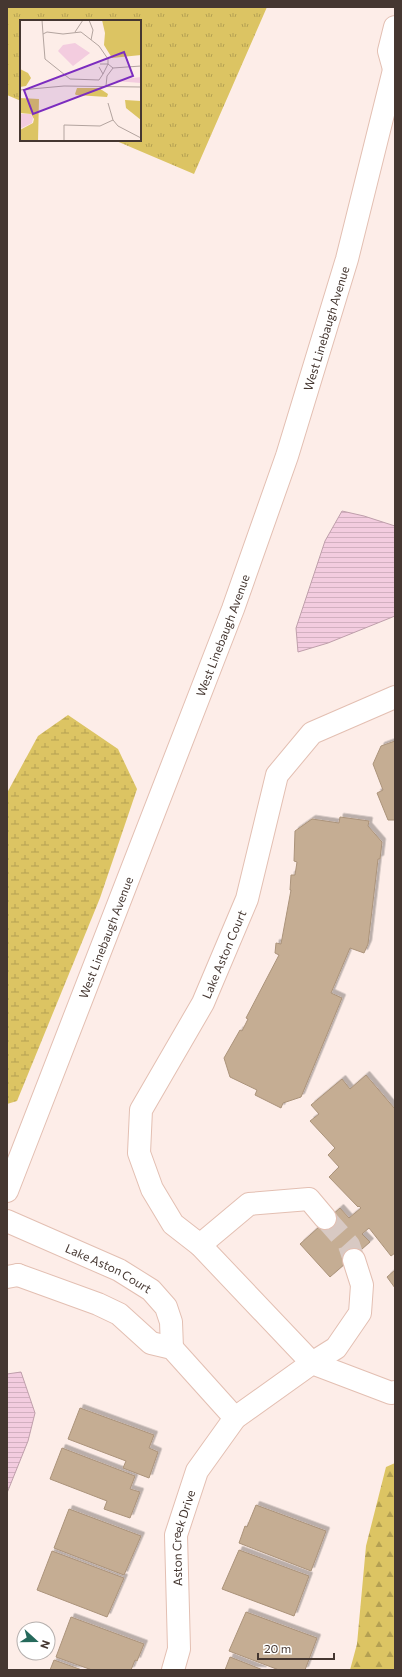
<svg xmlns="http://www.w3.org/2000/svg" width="402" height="1677" font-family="Commissioner,sans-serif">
  <defs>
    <pattern id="grass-tufts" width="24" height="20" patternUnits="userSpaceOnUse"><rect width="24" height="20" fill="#dcc463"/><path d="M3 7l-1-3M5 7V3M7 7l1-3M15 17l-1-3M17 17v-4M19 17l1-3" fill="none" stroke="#b4a052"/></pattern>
    <pattern id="forest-firs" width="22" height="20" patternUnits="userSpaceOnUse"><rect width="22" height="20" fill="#dcc463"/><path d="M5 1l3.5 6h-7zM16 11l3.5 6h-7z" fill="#b4a052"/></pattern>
    <pattern id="wetland-marsh" width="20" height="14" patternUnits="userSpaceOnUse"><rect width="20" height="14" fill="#dcc463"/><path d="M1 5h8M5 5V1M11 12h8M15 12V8" fill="none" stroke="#b4a052"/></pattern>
    <pattern id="water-rules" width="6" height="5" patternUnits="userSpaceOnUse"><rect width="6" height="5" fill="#f3ccdf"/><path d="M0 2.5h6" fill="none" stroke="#d2b0c0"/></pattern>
    <filter id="shadow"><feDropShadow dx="3.5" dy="-3.5" stdDeviation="0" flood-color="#0004"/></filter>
  </defs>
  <rect width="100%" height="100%" fill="#fdede8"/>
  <polygon fill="url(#grass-tufts)" points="7,7 267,7 194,174 114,140 140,140 140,21 21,21 21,101 7,95"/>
  <polygon fill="url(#forest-firs)" points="395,1463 395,1670 350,1670 357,1644 366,1546 386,1467"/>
  <polygon fill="url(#wetland-marsh)" points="68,715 118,749 137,789 100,898 17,1101 7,1104 7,793 38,736"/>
  <g fill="url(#water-rules)" stroke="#bf9fab">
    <polygon points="342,511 364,516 395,526 395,616 328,643 298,652 296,628 325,541"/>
    <polygon points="21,1372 35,1413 28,1441 7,1493 7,1374"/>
  </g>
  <g fill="#c5ad93" stroke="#ab937a" filter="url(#shadow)">
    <polygon points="395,741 395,820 388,820 377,793 383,790 373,764 381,746"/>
    <polygon points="340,817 369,821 368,826 382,842 380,859 378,859 368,944 364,953 350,948 331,993 342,998 301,1097 283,1103 281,1108 255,1095 257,1090 230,1077 224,1058 240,1030 242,1031 248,1019 246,1018 279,955 275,953 276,943 281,944 291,890 290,890 291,875 295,875 297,862 294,861 295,831 312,819 339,823"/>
    <polygon points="366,1075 395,1109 395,1253 391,1256 369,1228 362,1234 370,1242 330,1277 300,1244 340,1208 349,1218 361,1208 359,1206 358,1207 329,1177 339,1167 328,1155 335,1148 310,1121 319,1114 311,1105 342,1079 350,1089"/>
    <polygon points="395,1270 395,1288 387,1277"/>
    <polygon points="80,1408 154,1435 149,1448 158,1452 149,1478 123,1468 126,1461 68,1439"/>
    <polygon points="62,1448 135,1476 130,1489 140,1492 130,1518 104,1509 107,1501 50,1479"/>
    <polygon points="256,1505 326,1531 311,1571 239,1543 245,1526 247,1527"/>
    <polygon points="69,1509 141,1536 124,1575 54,1548"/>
    <polygon points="239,1550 309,1576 294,1616 222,1589"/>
    <polygon points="52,1551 124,1578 107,1617 37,1590"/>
    <polygon points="246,1612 317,1638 305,1670 279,1670 229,1651"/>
    <polygon points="71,1617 144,1644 137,1661 135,1660 131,1670 92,1670 56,1657"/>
    <polygon points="230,1657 263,1670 225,1670"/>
    <polygon points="54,1660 82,1670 50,1670"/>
  </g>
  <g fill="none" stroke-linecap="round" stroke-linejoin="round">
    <polyline stroke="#d8c9c3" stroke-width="22" stroke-dasharray="22 11" stroke-linecap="butt" points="325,1218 349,1245 354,1260"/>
    <defs>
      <g id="minor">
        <path id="s1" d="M325,1218L309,1199L249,1204L200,1245L173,1224L152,1189L139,1153L141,1110L203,1003L247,899L277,775L312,733L395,697"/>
        <path id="s2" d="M7,1221L119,1270L151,1290L166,1307L171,1322L172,1348"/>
        <polyline points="200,1245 312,1363 336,1348 360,1313 362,1285 354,1260"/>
        <polyline points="18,1275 98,1304 119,1314 151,1343 172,1348 235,1418"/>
        <path id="s3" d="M173,1670L179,1649L176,1535L197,1471L235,1418L312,1363L391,1393L395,1392"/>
      </g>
      <g id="major">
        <polyline points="394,69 389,51 395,27"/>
        <path id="s4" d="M7,1191L233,609L287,456L347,259L395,66"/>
        <polyline points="7,1277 18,1275"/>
      </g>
    </defs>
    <use href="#minor" stroke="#e3bfb2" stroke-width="24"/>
    <use href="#major" stroke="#e3bfb2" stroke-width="24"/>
    <use href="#minor" stroke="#fff" stroke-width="22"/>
    <use href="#major" stroke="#fff" stroke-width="22"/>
  </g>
  <g text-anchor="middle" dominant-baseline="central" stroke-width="3" stroke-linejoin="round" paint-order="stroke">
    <g font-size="12" fill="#453731" stroke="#fff">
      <text stroke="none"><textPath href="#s4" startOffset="920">West Linebaugh Avenue</textPath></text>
      <text stroke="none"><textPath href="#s4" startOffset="596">West Linebaugh Avenue</textPath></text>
      <text stroke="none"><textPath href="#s4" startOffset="272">West Linebaugh Avenue</textPath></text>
      <text stroke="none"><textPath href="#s1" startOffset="482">Lake Aston Court</textPath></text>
      <text stroke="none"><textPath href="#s2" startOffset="112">Lake Aston Court</textPath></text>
      <text stroke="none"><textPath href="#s3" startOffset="134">Aston Creek Drive</textPath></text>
    </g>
  </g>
  <g transform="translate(20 20)">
    <rect width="121" height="121" fill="#fdede8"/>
    <path d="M0,78L19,79L18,121H0V110L13,103L14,99L11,94L0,93Z" fill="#dcc463"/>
    <path d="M82,0H121V35L92,38L84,25L85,13Z" fill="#dcc463"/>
    <path d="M0,49L8,53L11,58L6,66L0,67ZM57,68H79L88,74L87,77L56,75L55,74ZM105,80L121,81V100L106,88Z" fill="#dcc463"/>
    <path d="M55,23L70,33L53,46L38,31L43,25ZM121,57V63L95,61L97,60ZM0,94H11L13,98L12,103L0,109Z" fill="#f3ccdf"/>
    <path fill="none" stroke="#b3a49f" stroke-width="1" d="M22,0L23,14M69,0L73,10L71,20M55,12L63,0M80,44H88L83,54M79,47L83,54L79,60L50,59L25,39L23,14L27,12L43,14L61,12L79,26L88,39V44L93,48L121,46M86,66L87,56L93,48M0,70L44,66L121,67M88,83L93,100L98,106L121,118M44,121V105L80,106L93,100"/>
    <path fill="#7b2cbf" fill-opacity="0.15" stroke="#7b2cbf" stroke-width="2" d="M104,32L113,56L13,94L4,70Z"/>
    <rect width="121" height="121" fill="none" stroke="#453731" stroke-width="2"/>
  </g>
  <rect width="402" height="1677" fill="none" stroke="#453731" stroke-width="16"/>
  <g transform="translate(36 1641) rotate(111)"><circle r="19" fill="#ffffff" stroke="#b5afad"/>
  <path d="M0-3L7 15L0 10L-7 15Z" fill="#25695b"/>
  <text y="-6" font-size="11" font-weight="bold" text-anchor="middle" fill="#453731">N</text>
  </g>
  <path d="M258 1653v6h76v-6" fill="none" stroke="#453731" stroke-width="2"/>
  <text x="264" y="1653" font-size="12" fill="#453731" stroke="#ffffff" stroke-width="3" paint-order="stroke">20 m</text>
</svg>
